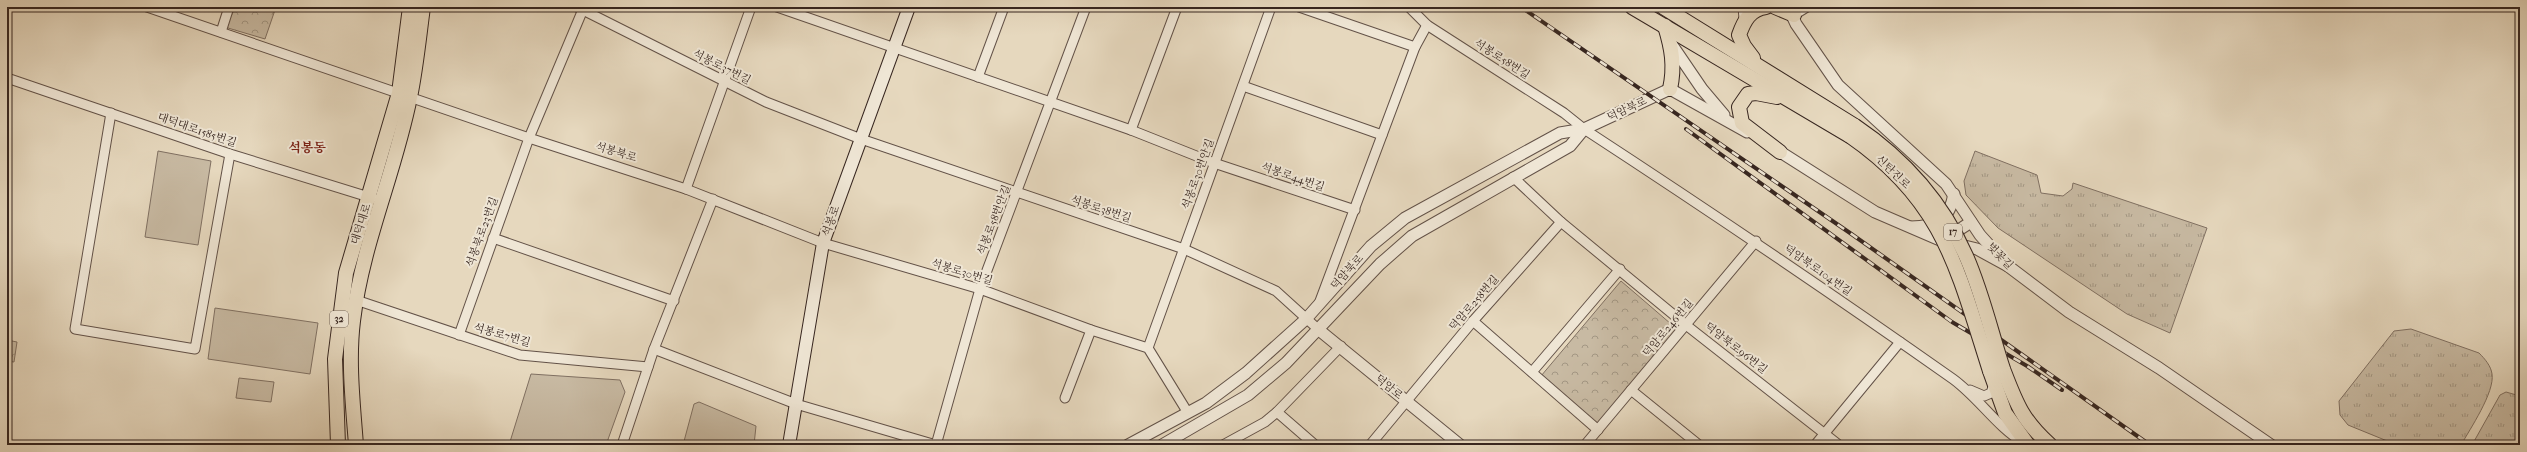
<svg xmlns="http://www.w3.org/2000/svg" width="2527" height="452" font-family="'IM FELL French Canon','Noto Serif KR',serif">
  <defs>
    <pattern id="grass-tufts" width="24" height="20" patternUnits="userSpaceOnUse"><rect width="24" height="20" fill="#c8baa3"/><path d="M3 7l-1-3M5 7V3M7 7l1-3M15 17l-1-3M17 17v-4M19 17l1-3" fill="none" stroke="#a39784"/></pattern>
    <pattern id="park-crowns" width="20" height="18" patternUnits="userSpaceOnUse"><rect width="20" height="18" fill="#c8baa3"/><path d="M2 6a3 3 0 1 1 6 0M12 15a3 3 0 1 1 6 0" fill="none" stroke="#a39784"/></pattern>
  </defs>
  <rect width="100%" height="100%" fill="#e6d8be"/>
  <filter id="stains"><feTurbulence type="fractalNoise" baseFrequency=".005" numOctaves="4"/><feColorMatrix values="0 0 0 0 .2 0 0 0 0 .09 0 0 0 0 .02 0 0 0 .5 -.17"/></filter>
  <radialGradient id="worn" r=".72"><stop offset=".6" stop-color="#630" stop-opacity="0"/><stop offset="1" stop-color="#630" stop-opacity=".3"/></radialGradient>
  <g fill="url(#grass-tufts)" stroke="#807062">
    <polygon points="1975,151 2037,175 2041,193 2063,196 2072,189 2073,183 2207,228 2170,333 2127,314 1998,228 1966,195 1964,181"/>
    <path d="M2411,329L2479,353C2485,359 2491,366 2492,374C2495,392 2470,429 2461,445H2397L2348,425L2340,415L2339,401L2394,331Z"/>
    <polygon points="2506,392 2520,396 2520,445 2472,445 2500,395"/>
  </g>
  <g fill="url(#park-crowns)" stroke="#807062">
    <polygon points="229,7 276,7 265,39 228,28 224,23"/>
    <polygon points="1621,281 1678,330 1598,424 1541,376"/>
    <polygon points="7,340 17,342 14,362 7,361"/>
  </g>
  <g fill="#c8baa3" stroke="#807062">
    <polygon points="158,151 211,161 198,245 145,237"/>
    <polygon points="215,308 318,323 310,374 208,359"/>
    <polygon points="531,374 620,380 625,392 606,445 509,445"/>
    <polygon points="239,378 274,382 271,402 236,398"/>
    <polygon points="699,402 756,426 754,445 683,445 694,404"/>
  </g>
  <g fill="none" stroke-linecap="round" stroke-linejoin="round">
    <defs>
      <g id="minor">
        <polyline points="147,7 529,138 686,189 823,243 980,289 1091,330 1148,348 1188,413"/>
        <polyline points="577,7 766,102 861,139 1184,249 1276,291 1319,330"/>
        <polyline points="777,7 1131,130 1214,163 1355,210"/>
        <polyline points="1299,7 1415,47"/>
        <path d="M1409,7L1427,25L1564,113L1584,129C1708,210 1831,293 1953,379C1979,398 1996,426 2024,443"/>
        <polyline points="1794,15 1807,7"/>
        <polyline points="221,32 229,7"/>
        <polyline points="978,77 1004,7"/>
        <polyline points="7,78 230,154 372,198"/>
        <polyline points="1243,86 1382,135"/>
        <polyline points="111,113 75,329 195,349 230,154"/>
        <polyline points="1131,130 1177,7"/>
        <polyline points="1513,177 1561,222 1686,325 1839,445"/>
        <polyline points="686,189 751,7"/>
        <polyline points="493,238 674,301"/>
        <polyline points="356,300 520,355 648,367"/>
        <polyline points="1320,301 1415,47 1427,25"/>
        <polyline points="1473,321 1598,430"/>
        <polyline points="459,335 529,138 584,7"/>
        <polyline points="1148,348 1271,7"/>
        <polyline points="654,349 796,404 936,445"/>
        <polyline points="1532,372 1620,269"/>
        <polyline points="1631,390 1699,445"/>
        <polyline points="1970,390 1984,396 1991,393 1994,384"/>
        <polyline points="1065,398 1091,330"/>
        <polyline points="1277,412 1315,445"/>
        <polyline points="622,445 654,349 713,199"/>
        <polyline points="936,445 980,289 1086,7"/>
        <polyline points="1223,445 1265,422 1277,412 1341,346"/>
        <polyline points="1370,445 1473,321 1561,222"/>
        <polyline points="1585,445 1756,241"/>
        <polyline points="1815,445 1900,342"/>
      </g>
      <g id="tertiary">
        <polyline points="1744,7 1745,19"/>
        <polyline points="1789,9 1796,24 1838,85 1946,184 1980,235 2008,266 2069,312 2159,368 2271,445"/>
        <polyline points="1670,42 1702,89 1724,115"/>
        <polyline points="1774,148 1875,212 1940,240 1977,249 2008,266"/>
        <path d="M1911,227C1937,226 1949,221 1954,194"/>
        <polyline points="1948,237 1971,222"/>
        <polyline points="1319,330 1460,445"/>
        <polyline points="1128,445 1206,403 1246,373 1306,319 1371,246 1405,218 1560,133 1584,129 1670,89 1747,132"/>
        <polyline points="1162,445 1248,395 1286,363 1380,264 1412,236 1570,146 1584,129"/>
      </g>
      <polyline id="secondary" points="789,445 823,243 909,7"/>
      <g id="primary">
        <polyline points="1632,7 1850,136"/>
        <polyline points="1663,7 1855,126"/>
        <polyline points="1775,7 1794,15"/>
        <path d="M1665,26C1672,49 1675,66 1670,89"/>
        <path d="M1753,58L1744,46L1739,35C1744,21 1750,9 1766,7"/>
        <polyline points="1777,97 1756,93 1748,94 1739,107 1742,123 1780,152"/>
        <path d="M2003,369C2016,403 2022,420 2050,445"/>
        <polyline points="1990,371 2005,413 2028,445"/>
        <polyline points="338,445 335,359 346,273 399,93 410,7"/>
        <path d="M356,445C353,405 348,361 353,321C362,244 395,173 410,97C416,68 419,37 423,7"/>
      </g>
    </defs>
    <use href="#minor" stroke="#635248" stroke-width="11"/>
    <use href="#tertiary" stroke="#635248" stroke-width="13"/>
    <use href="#secondary" stroke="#372620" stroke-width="14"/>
    <use href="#primary" stroke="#372620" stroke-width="16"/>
    <use href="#minor" stroke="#efe6d5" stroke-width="9"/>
    <use href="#tertiary" stroke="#efe6d5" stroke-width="11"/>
    <use href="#secondary" stroke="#efe6d5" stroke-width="12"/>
    <use href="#primary" stroke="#e6d8be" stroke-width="14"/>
    <defs>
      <g id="rail">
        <polyline points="1521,7 1850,233 2150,445"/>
        <polyline points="1686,129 1952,322 2027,366 2062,390"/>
      </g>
    </defs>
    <use href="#rail" stroke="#372620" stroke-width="4"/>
    <use href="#rail" stroke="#efe6d5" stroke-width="2.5" stroke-dasharray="8" stroke-linecap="butt"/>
    <defs>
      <g id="primary-bridge">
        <path d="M1855,126C1904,159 1942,202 1966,256C1982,292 1991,332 2003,369"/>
        <path d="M1850,136C1944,201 1957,268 1990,371"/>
      </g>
    </defs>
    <use href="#primary-bridge" stroke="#372620" stroke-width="16" stroke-linecap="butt"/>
    <use href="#primary-bridge" stroke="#e6d8be" stroke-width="14"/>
  </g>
  <g text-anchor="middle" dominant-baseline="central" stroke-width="4" stroke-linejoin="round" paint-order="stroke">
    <g fill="#efe6d5" stroke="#6e6056" stroke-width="1">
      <rect x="1944" y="224" width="18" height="16" rx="3"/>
      <rect x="330" y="311" width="18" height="16" rx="3"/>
    </g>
    <g font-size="10" font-weight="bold" fill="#372620">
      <text x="1953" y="232">17</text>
      <text x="339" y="319">32</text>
    </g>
    <g font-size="11" fill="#372620" stroke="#efe6d5">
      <text transform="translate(1502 59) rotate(33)">석봉로58번길</text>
      <text transform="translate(722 67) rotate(27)">석봉로37번길</text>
      <text transform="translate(1627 109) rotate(-25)">덕암북로</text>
      <text transform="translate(197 130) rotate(19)">대덕대로1585번길</text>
      <text transform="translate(616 152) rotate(17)">석봉북로</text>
      <text transform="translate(1893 172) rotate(44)">신탄진로</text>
      <text transform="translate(1198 174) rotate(-70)">석봉로30번안길</text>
      <text transform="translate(1293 177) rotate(19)">석봉로44번길</text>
      <text transform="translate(1101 209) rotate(18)">석봉로38번길</text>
      <text transform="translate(994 220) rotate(-69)">석봉로58번안길</text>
      <text transform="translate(831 221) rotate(-70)">석봉로</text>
      <text transform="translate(361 224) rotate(-72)">대덕대로</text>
      <text transform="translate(482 232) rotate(-70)">석봉북로23번길</text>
      <text transform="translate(2000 256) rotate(46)">벚꽃길</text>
      <text transform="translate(1818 270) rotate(35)">덕암북로104번길</text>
      <text transform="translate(962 272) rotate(17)">석봉로30번길</text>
      <text transform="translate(1347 272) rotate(-48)">덕암북로</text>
      <text transform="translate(1474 303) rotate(-49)">덕암로258번길</text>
      <text transform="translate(1668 328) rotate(-50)">덕암로246번길</text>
      <text transform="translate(502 335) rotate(16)">석봉로7번길</text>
      <text transform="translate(1736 348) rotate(38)">덕암북로96번길</text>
      <text transform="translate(1389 387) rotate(40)">덕암로</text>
    </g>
    <g font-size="13" font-weight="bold" fill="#7a1f14" stroke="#efe6d5">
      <text x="307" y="147">석봉동</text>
    </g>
  </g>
  <rect width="2527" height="452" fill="none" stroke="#e6d8be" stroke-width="24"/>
  <rect x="8" y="8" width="2511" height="436" fill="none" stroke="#372620" stroke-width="2"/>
  <rect x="12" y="12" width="2503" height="428" fill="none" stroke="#372620"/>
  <rect width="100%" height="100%" filter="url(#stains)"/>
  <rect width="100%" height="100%" fill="url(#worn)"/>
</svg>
